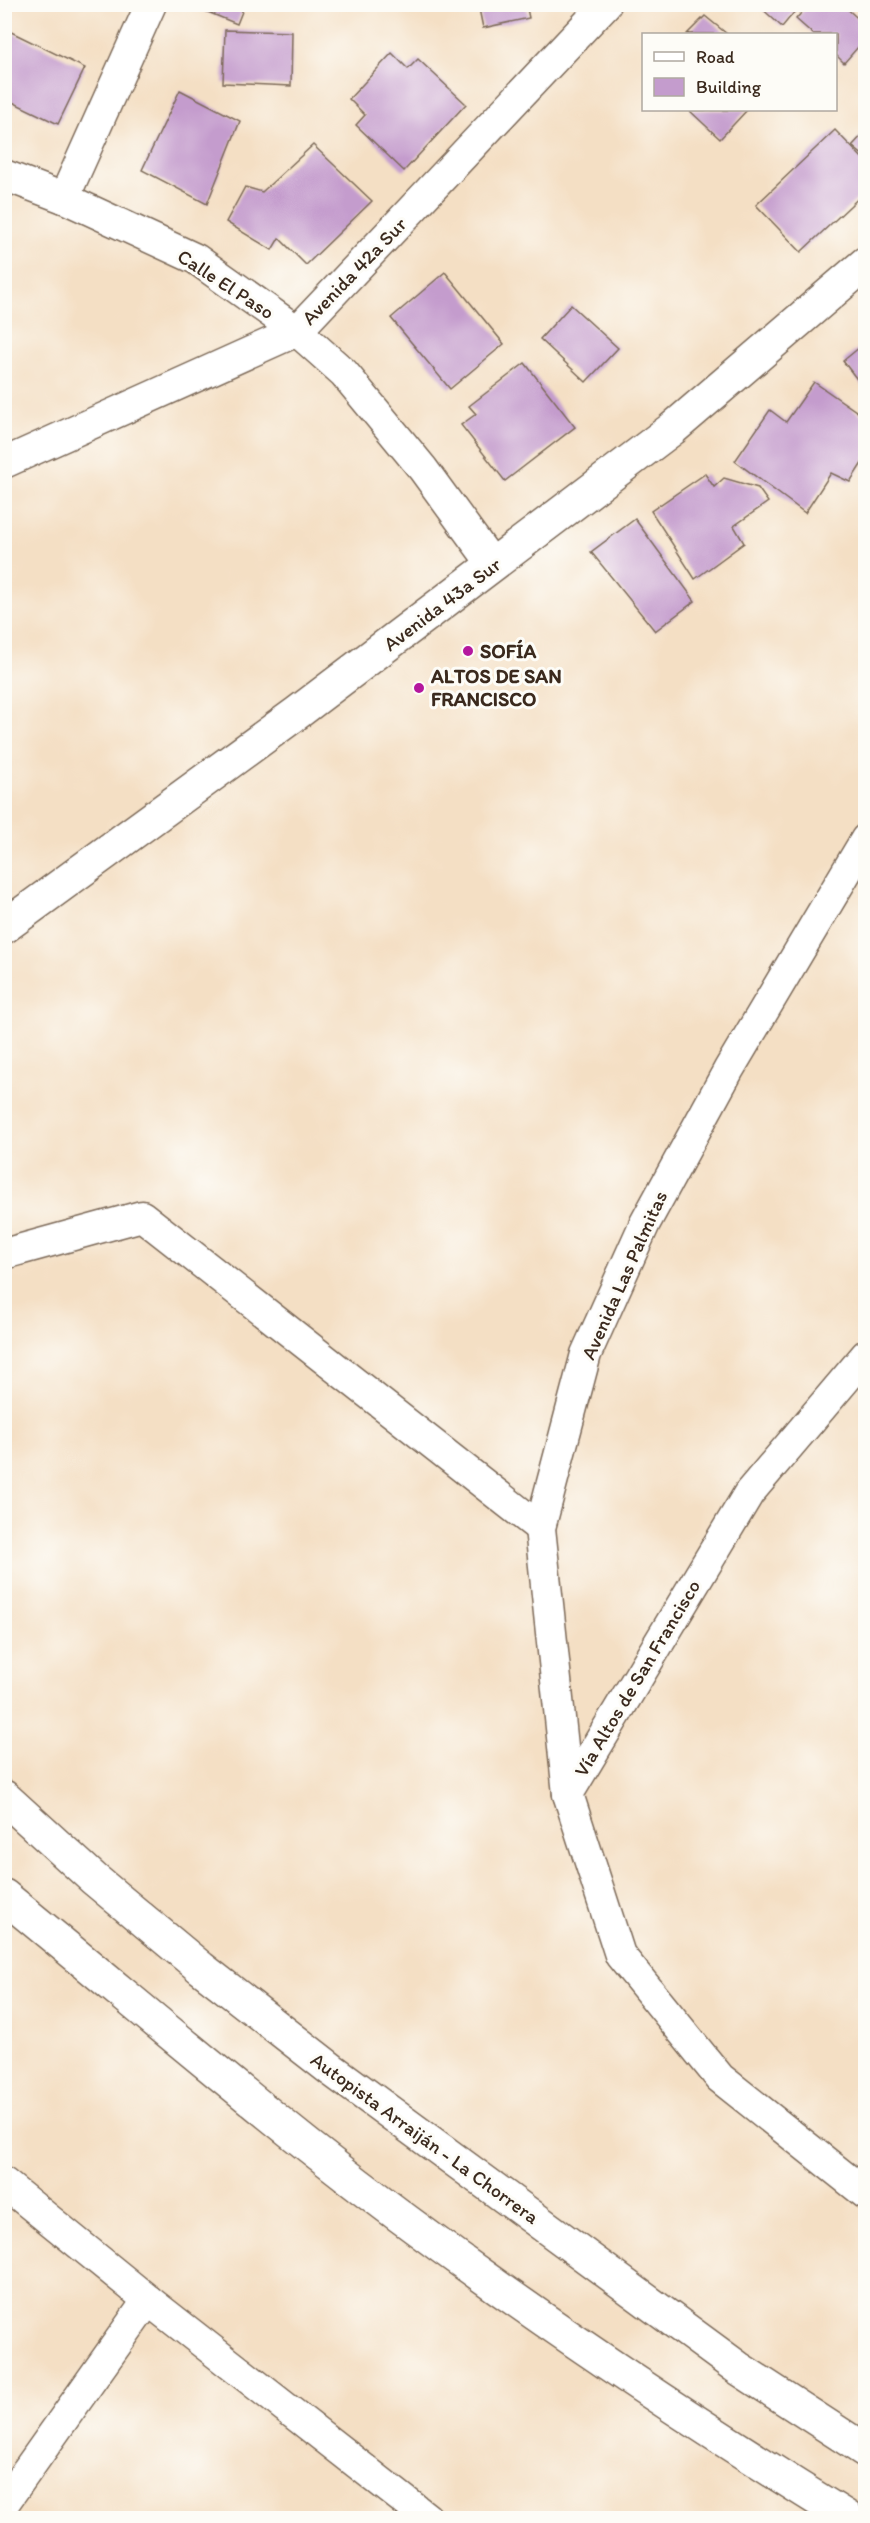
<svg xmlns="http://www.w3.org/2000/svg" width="870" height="2523" font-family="Itim,sans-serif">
  <rect width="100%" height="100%" fill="#fdfcf7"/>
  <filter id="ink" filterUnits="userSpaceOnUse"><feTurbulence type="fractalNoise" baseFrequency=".0167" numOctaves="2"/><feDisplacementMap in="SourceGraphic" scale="12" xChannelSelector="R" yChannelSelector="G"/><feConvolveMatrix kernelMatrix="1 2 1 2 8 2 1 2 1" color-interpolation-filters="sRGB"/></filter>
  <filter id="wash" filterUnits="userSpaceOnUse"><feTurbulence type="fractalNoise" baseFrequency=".008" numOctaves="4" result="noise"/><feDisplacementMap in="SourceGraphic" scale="24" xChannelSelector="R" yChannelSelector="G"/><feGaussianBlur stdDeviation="1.35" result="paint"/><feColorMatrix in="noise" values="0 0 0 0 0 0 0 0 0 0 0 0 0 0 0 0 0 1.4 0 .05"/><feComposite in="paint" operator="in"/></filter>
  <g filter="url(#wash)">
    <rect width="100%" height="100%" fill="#f4dfc4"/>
    <g id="blocks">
      <g fill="#c49ccd">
        <polygon points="188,4 245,4 237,24"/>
        <polygon points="478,4 526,4 529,18 483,28"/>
        <polygon points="757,4 801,4 782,27"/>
        <polygon points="809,4 842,4 866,26 866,38 844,63 836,55 836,34 813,34 796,19"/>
        <polygon points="705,16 727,34 687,34"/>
        <polygon points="5,29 85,68 58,124 4,98"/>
        <polygon points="225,30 292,32 291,86 223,83"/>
        <polygon points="392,53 408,69 418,59 466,104 404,171 356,125 365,115 349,99"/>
        <polygon points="180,90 240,121 207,204 142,170"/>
        <polygon points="689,110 747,110 720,139"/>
        <polygon points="835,130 866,162 866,191 801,252 756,205"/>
        <polygon points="866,131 866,158 852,146"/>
        <polygon points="313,145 372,201 306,265 279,238 272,250 226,222 245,187 262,192"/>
        <polygon points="445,272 504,344 450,389 391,318"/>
        <polygon points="571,305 618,348 586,382 540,339"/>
        <polygon points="866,342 866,391 843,361"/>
        <polygon points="525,363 575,427 505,481 461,425 476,414 469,406"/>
        <polygon points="814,382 866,418 866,457 850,482 831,473 805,513 735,461 770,410 786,422"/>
        <polygon points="705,474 714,487 724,478 758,488 768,502 734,526 744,543 695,579 651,511"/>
        <polygon points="635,519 695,601 655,631 591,552"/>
      </g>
    </g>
  </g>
  <g filter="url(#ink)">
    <use href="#blocks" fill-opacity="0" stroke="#7c6958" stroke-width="1.5"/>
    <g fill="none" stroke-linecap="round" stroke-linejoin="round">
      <defs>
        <g id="street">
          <polyline points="4,175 64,198 196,259 297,331 344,373 423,469 493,565"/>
          <polyline points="64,198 151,4"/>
          <polyline points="4,463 297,331 606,4"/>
          <polyline points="4,1254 142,1216 540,1528"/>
          <polyline points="866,1355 749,1493 568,1794 620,1955 720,2078 866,2194"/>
          <polyline points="568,1794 540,1528 586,1354 645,1223 729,1069 866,839"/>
          <polyline points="4,2183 148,2300 427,2518"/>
          <polyline points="4,2503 148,2300"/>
        </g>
        <polyline id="secondary" points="4,927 297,713 672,429 866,263"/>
        <g id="highway">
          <polyline points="4,1797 94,1879 201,1968 332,2070 738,2368 866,2451"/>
          <path d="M4,1896C106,1979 207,2065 310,2147C481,2282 663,2404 848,2518"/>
        </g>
      </defs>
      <use href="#street" stroke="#7c6958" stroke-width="33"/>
      <use href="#secondary" stroke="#7c6958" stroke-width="36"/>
      <use href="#highway" stroke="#7c6958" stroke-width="36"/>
      <use href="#street" stroke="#fff" stroke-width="30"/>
      <use href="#secondary" stroke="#fff" stroke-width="33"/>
      <use href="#highway" stroke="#fff" stroke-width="33"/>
    </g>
  </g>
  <g fill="#b5179e" stroke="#fdfcf7" stroke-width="2">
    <circle cx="468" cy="651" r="6"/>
    <circle cx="419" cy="688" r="6"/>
  </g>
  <g text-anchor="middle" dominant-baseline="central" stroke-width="6" stroke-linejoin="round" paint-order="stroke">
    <g font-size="20" fill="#3b2a1e" stroke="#fdfcf7">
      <text transform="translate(354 271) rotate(-46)">Avenida 42a Sur</text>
      <text transform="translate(226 284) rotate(33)">Calle El Paso</text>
      <text transform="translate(442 604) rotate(-37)">Avenida 43a Sur</text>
      <text transform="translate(624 1275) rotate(-66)">Avenida Las Palmitas</text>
      <text transform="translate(637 1678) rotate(-59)">Vía Altos de San Francisco</text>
      <text transform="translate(425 2138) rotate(36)">Autopista Arraiján - La Chorrera</text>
    </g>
    <g font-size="20" font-weight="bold" fill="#3b2a1e" stroke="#fdfcf7" text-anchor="start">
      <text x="480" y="651">SOFÍA</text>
      <text x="431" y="676">ALTOS DE SAN<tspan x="431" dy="23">FRANCISCO</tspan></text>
    </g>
  </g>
  <rect width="870" height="2523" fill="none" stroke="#fdfcf7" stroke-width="24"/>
  <rect x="642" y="33" width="195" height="78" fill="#fdfcf7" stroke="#afa8a0" stroke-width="1.5"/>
  <rect x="654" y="52" width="30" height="9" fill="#ffffff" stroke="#afa8a0" stroke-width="1.5"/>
  <text x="696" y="63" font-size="18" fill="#3b2a1e">Road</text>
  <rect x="654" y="78" width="30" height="18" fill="#c49ccd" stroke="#afa8a0" stroke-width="1.5"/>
  <text x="696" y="93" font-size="18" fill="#3b2a1e">Building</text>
</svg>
